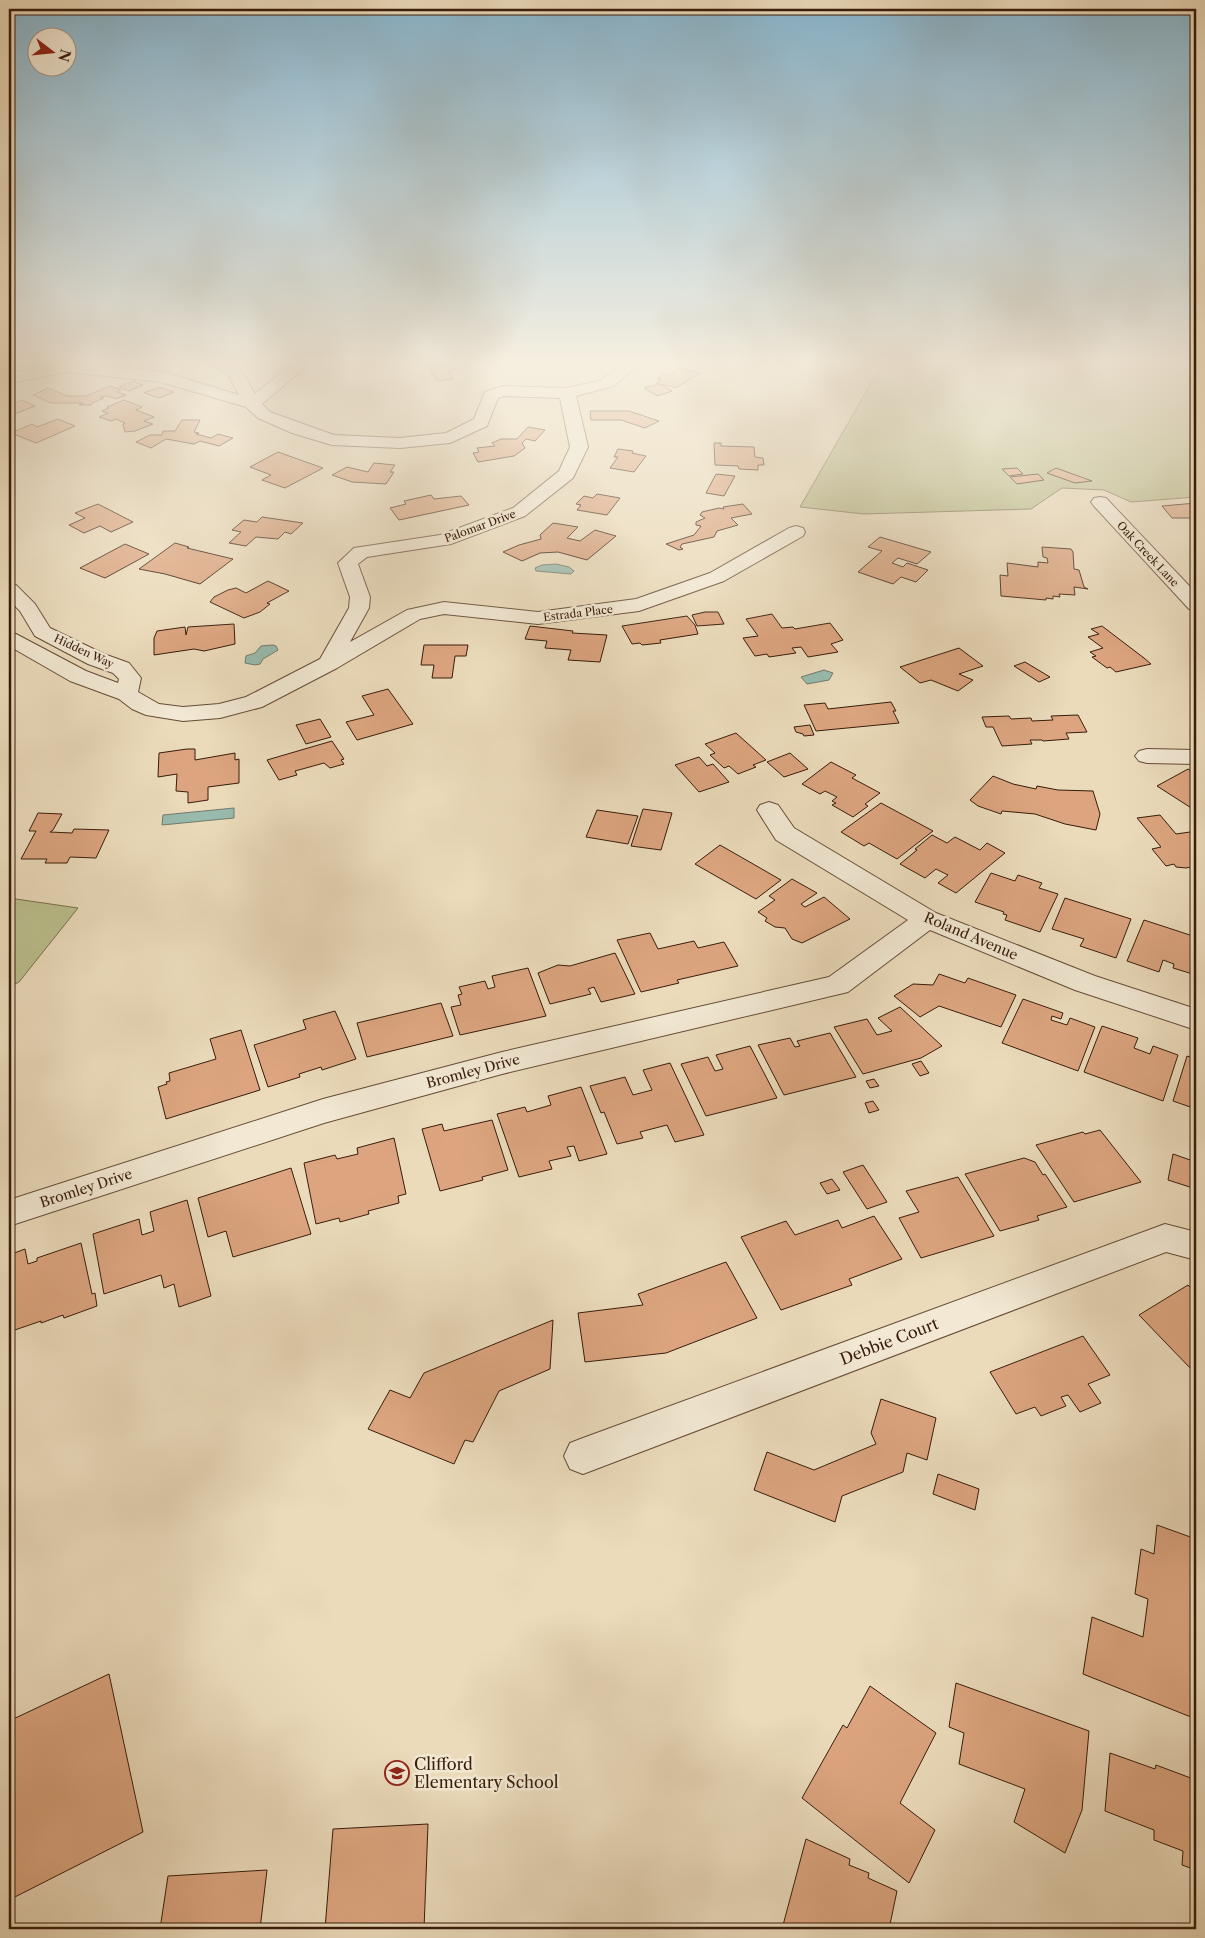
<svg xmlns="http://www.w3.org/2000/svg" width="1205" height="1938" font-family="'Libre Caslon Text',serif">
  <rect width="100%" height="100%" fill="#ebdbbb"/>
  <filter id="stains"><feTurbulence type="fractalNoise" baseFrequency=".004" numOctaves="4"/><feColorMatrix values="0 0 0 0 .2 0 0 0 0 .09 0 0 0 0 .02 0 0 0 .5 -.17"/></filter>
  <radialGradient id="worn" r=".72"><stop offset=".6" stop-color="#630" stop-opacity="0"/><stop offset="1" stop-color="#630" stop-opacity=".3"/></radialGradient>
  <g fill="#bbbf8d" stroke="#7a6e4c">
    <polygon points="882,364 1196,364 1196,497 1131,502 1104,490 1062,488 1031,509 864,514 800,507"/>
    <polygon points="9,898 78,908 19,982 9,987"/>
  </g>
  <g fill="#98bbae" stroke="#727b6d">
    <polygon points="556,564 569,567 574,571 571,574 536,571 535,568 542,565"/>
    <polygon points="273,645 276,646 278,650 263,659 260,664 255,665 245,663 246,656 255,653 261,646"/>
    <polygon points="824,670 833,673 829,680 807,684 801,677"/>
    <polygon points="234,808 234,818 162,825 163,815"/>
  </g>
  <g fill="#dca57f" stroke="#381c0b">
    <polygon points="454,364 457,368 452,370 453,372 448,372 453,379 437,381 430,370 434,366"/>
    <polygon points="681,368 700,373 676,388 656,383 661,380 657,379 664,374 668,375"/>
    <polygon points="133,381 143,385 129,391 119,387"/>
    <polygon points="659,384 672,391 657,396 644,388"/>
    <polygon points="110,386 121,390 117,392 126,395 116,399 108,396 102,396 100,397 104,398 92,403 91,405 79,405 83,403 51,403 33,395 48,388 67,396 86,396"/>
    <polygon points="159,387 174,392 159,398 144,393"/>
    <polygon points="22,400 35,406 14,414 9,412 9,406"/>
    <polygon points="124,400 142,407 136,410 154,417 144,421 153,424 135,431 125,432 123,424 125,423 116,419 111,421 99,417 108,413 102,411 109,408 107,407"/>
    <polygon points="590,411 629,411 659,421 645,428 621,420 591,420"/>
    <polygon points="58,419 75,426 36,443 11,433 32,424 37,427"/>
    <polygon points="182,420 200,420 194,432 199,433 196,434 211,438 218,434 233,438 219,446 200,441 194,444 166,439 151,448 136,442 150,435 162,435 163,431 175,431"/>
    <polygon points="528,427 545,430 535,441 526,439 522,443 525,448 514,456 478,462 473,453 479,452 477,448 495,446 492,443 501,439 517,439"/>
    <polygon points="714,443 721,443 721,446 754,447 755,457 763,458 764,465 758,465 758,470 739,469 738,466 715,465"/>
    <polygon points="618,449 633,451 632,453 646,456 634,472 610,468 618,457 614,457"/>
    <polygon points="278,452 323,468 285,488 262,480 271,475 250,467"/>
    <polygon points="374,463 395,465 390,472 394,472 386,484 352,482 332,475 347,467 368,472"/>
    <polygon points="1017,468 1023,474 1009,476 1002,469"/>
    <polygon points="1056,468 1092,481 1075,483 1047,473"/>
    <polygon points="716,474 735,476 724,496 706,493"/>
    <polygon points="1038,474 1044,480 1017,484 1010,477"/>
    <polygon points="597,494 620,498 607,515 577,510 581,505 576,504 584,496 593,498"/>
    <polygon points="431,495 434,499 461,496 469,505 399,520 390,508 406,504 404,501"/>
    <polygon points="1196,503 1196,518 1172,518 1162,506"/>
    <polygon points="98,504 133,522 111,532 100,526 84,533 69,525 85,518 75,513"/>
    <polygon points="743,504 752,514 731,518 738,525 717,531 714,537 682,544 680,547 683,549 679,550 666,544 694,535 701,526 696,525 696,522 705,518 700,515 702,512 719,508 724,509 723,507"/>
    <polygon points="262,517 303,523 291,534 285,532 278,539 256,537 246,546 229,543 241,532 232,530 244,520 257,522"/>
    <polygon points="553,523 578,527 567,538 580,541 595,530 616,536 587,560 558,552 540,553 522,561 503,552 519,545 541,539 540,535"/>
    <polygon points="880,537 931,552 917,564 898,558 892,563 903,567 907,563 928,570 916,582 901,577 893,584 858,572 882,551 868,547"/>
    <polygon points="175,543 189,547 187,548 233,559 200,584 165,574 139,569"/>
    <polygon points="125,544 149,554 105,578 80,568"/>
    <polygon points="1042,547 1071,549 1073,552 1074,569 1079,570 1084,587 1088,589 1074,587 1075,595 1059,594 1060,597 1053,596 1053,599 1046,598 1046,600 1001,596 1000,575 1008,576 1007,563 1038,567 1038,562 1048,563 1047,558 1043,557"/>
    <polygon points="268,581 289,591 267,603 270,604 260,612 244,618 210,602 214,597 228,590 236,588 246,593"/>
    <polygon points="705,612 718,612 724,624 697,626 692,615"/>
    <polygon points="772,614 782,628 793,627 795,629 830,623 843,640 831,644 838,652 808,657 801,647 792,648 796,653 769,657 767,654 755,656 743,638 758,636 746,619"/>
    <polygon points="687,616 695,625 698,634 660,640 661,643 642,645 640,643 632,644 622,626"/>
    <polygon points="234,624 235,644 204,651 194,649 154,655 154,638 157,631 185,627 186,635 188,627"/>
    <polygon points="530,626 573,631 572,633 607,635 600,662 568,660 571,650 545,648 547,641 525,639"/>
    <polygon points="1102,626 1144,658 1151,664 1116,672 1110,667 1107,668 1092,657 1096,656 1090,652 1103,648 1088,637 1099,634 1091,629"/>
    <polygon points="424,645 468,645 466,656 455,656 452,678 432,678 434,665 421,665"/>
    <polygon points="959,648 983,666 959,674 973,680 958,691 931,680 920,683 900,667"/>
    <polygon points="1025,662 1050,677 1039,682 1014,666"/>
    <polygon points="388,689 413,724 357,740 346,722 374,715 362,696"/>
    <polygon points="891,702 896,711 893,711 899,723 816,731 804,705 825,703 828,709"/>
    <polygon points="1078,715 1087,732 1066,733 1069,739 1043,741 1042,740 1030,740 1032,744 1002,746 993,727 986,727 982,717 1009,716 1011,719 1031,718 1032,721 1053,720 1051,716"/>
    <polygon points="320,719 331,737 306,744 296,725"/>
    <polygon points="810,725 814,735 804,736 803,734 796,732 794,727"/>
    <polygon points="736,733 766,760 753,765 756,767 738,774 729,766 724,768 710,755 715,753 705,744"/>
    <polygon points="332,741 344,759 341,760 344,764 330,768 324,763 295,771 297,775 279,780 267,760"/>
    <polygon points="187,749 195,749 195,760 235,753 235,760 239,759 239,783 208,787 208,800 188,803 188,792 176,791 177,774 158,777 159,753"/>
    <polygon points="790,753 808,769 784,777 767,762"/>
    <polygon points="699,757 707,766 713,764 729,782 699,792 675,765"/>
    <polygon points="831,762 856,775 852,778 880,793 865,804 868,806 853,817 832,805 836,803 832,801 837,797 825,791 820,794 802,784"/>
    <polygon points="1188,769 1196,774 1196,811 1157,786"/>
    <polygon points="993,776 1013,784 1036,789 1037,786 1058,790 1093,791 1100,814 1096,830 1065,824 1035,814 1002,811 1001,814 978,806 970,800"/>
    <polygon points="881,803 933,831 897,859 869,843 864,846 841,832"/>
    <polygon points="643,809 672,813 661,850 631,846"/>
    <polygon points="597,810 638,816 628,844 586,837"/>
    <polygon points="38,813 62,814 53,830 50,832 72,833 74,829 109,830 96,858 70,857 67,863 45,863 47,859 21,859 36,831 29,831"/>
    <polygon points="1160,815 1176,834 1190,832 1196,839 1196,866 1186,868 1176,867 1174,864 1166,866 1152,849 1161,847 1137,818"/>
    <polygon points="932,835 947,843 955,837 980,850 987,843 1005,853 956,893 938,883 948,875 936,869 925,878 900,864 917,850 915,849"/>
    <polygon points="720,845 781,880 756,899 695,864"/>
    <polygon points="991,873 1015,881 1018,875 1042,883 1039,888 1058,894 1040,932 1005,920 1007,915 1003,914 1004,912 975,902"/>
    <polygon points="792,879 817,893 801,904 805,907 824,897 850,919 802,943 792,939 785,928 775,927 765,921 767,918 758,912 775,900 769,896"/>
    <polygon points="1065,898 1131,919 1116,958 1080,946 1084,939 1052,929"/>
    <polygon points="1144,920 1196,937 1196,975 1173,968 1174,964 1163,960 1159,972 1127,961"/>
    <polygon points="650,933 658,949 694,941 698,948 724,942 738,966 677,980 679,983 641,992 617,940"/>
    <polygon points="615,953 635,994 601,1002 594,987 588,989 591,994 550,1004 538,973 558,965 570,966"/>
    <polygon points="528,968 546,1016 460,1035 451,1007 461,1005 458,995 462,994 459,987 485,981 488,989 495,987 492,976"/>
    <polygon points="939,974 965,983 968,978 1016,995 1001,1027 939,1006 920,1017 894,996 913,984 933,985"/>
    <polygon points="1023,999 1063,1013 1061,1019 1052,1016 1051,1020 1067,1025 1070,1018 1095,1027 1078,1071 1002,1043"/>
    <polygon points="441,1003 453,1036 367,1057 357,1023"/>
    <polygon points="900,1007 942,1046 921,1058 863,1074 834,1027 867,1019 877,1035 892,1031 878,1018"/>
    <polygon points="335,1011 356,1059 322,1070 321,1067 299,1074 300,1077 268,1087 254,1045 306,1029 303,1020"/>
    <polygon points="1102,1026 1138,1038 1134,1048 1150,1054 1153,1046 1178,1055 1163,1101 1084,1072"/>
    <polygon points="241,1030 260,1090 166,1119 158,1087 167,1084 166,1082 170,1081 169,1073 216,1059 210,1039"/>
    <polygon points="830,1033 856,1077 784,1095 758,1045 790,1038 795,1047 800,1046 797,1041"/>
    <polygon points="750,1046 777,1098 706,1116 681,1064 708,1057 715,1071 723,1069 716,1055"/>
    <polygon points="1187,1056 1196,1059 1196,1109 1173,1101"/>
    <polygon points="921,1061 929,1073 920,1076 912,1064"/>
    <polygon points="670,1063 704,1135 675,1142 667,1125 640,1132 643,1138 617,1144 604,1112 601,1113 590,1086 625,1077 633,1095 652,1090 643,1070"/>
    <polygon points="874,1079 879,1086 870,1088 866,1081"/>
    <polygon points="581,1087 607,1154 579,1161 574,1146 567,1147 571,1156 549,1161 552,1169 519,1177 497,1114 525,1107 527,1112 551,1105 548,1096"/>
    <polygon points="873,1101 879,1110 869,1113 865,1103"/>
    <polygon points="492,1120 508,1170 482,1177 483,1180 440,1191 422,1129 442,1124 444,1131"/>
    <polygon points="1100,1130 1141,1182 1074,1202 1036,1145 1083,1132 1085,1134"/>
    <polygon points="394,1138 406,1194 398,1196 399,1203 368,1211 369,1214 340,1222 339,1218 316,1224 304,1163 335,1155 337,1159 358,1154 357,1148"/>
    <polygon points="1173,1154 1196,1162 1196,1189 1168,1180"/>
    <polygon points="1024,1158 1035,1162 1043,1175 1045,1174 1067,1207 1037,1216 1039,1220 1000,1231 965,1174"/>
    <polygon points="863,1165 887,1202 867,1209 843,1172"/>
    <polygon points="291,1168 311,1234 233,1257 226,1231 208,1237 198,1198"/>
    <polygon points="958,1177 994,1236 921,1258 899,1218 919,1212 906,1191"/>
    <polygon points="832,1179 840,1190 827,1194 820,1183"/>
    <polygon points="187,1200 211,1296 179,1307 174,1284 164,1288 161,1275 104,1294 93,1234 139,1219 142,1235 154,1231 150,1212"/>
    <polygon points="874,1216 902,1259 849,1279 852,1285 781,1310 741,1237 786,1221 795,1235 838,1220 842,1228"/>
    <polygon points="81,1243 92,1294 95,1293 97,1306 64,1318 63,1315 41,1323 41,1321 9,1332 9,1255 25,1249 28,1264 37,1261 37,1258"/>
    <polygon points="726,1262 757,1318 666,1353 585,1362 578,1313 643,1305 638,1294"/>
    <polygon points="1188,1285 1196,1293 1196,1369 1193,1371 1139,1315"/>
    <polygon points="553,1320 550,1369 499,1391 473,1442 465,1440 454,1464 368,1429 390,1390 410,1398 424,1373"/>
    <polygon points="1083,1336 1110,1375 1088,1384 1101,1403 1080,1412 1068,1395 1061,1397 1066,1406 1041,1416 1035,1407 1016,1414 990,1372"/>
    <polygon points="881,1399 936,1418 927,1460 907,1453 903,1472 842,1496 835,1522 754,1490 767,1452 814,1470 876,1444 871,1433"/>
    <polygon points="938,1474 979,1489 975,1510 933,1494"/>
    <polygon points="1157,1525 1196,1539 1196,1719 1083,1674 1092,1617 1143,1637 1148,1599 1135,1594 1141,1549 1154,1554"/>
    <polygon points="109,1674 143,1832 9,1900 9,1721"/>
    <polygon points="956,1683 1089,1731 1082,1810 1065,1853 1014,1822 1025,1789 959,1764 964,1733 949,1727"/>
    <polygon points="870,1686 936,1733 900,1803 935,1830 909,1883 802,1798 843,1725 847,1728"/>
    <polygon points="1110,1753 1155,1769 1156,1765 1196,1780 1196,1870 1182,1865 1183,1851 1154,1840 1154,1830 1105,1811"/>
    <polygon points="428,1824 424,1929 325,1929 333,1829"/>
    <polygon points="806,1839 850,1859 849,1865 869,1873 868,1878 897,1891 889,1929 782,1929"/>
    <polygon points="267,1870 260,1929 160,1929 168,1876"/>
  </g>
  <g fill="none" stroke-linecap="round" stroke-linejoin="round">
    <defs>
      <g id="street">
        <path d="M57,364H87L163,372L239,395L229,376L214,364C243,364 241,370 255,394L292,364H309L262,404L270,412L334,435L400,438L446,433L474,419L485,392L503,386L567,388L602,380L621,364H638L614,386L576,396L588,447L573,478L525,516L451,544L367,557L358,564L370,597L369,608L350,642L407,610L444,602L538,612L636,599L710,573L789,528L796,526L803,528L805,532L803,536L724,581L639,611L538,624L444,614L420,619L337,668L262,707L220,718L183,721L146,715L132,709L119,699L70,681L9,646V632L16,634L86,671L118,683L119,679L113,673L88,664L35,636L20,611L9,600V583L16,585L35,604L50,628L104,654L129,663L141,678L138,692L159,704L183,707L219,704L246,697L320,659L349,608L350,597L338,563L354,548L440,535L513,508L559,471L570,447L560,398L504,396L498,398L487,426L450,443L400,448L332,445L292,433L258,418L246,407L161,382L68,372L9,383V373Z"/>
        <polygon points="1100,497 1106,498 1196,593 1196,611 1189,609 1094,506 1091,502 1094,498"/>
        <polygon points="1147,749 1196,750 1196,764 1147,763 1139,761 1135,756 1139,751"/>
        <polygon points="769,802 778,805 794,828 936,913 1095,976 1196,1009 1196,1030 1075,990 930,930 848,992 502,1074 324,1123 9,1226 9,1200 323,1099 502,1052 829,977 908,920 776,840 757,810 760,805"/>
        <polygon points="1165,1224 1196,1232 1196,1260 1166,1252 583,1474 570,1469 564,1456 570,1443 583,1438"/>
      </g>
    </defs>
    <use href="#street" stroke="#654c37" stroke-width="2"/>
    <use href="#street" fill="#f2e8d3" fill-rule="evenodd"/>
  </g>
  <linearGradient id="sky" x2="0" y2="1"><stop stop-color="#88b7d1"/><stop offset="0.57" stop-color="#f6efe0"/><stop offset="1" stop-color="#f6efe0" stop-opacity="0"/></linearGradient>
  <rect width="1205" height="636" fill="url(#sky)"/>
  <defs>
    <symbol id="school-ring" viewBox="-11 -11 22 22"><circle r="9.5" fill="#f2e8d3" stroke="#8f2418" stroke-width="1.5"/><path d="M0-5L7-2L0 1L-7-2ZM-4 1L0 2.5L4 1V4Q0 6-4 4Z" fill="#8f2418"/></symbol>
  </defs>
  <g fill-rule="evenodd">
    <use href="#school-ring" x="383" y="1759" width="28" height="28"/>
  </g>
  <g text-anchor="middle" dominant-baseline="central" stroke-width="5" stroke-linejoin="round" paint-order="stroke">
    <g font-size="11" fill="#381c0b" stroke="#f2e8d3">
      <text transform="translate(480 526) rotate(-20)">Palomar Drive</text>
      <text transform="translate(1148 554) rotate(47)">Oak Creek Lane</text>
      <text transform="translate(578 613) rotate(-7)">Estrada Place</text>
      <text transform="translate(84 651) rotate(25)">Hidden Way</text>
    </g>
    <g font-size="14" fill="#381c0b" stroke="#f2e8d3">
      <text transform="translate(971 936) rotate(23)">Roland Avenue</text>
      <text transform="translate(473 1071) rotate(-15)">Bromley Drive</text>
      <text transform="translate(86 1188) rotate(-18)">Bromley Drive</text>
    </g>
    <g font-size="16" fill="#381c0b" stroke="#f2e8d3">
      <text transform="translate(889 1341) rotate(-21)">Debbie Court</text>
    </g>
    <g font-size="16" fill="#381c0b" stroke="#f2e8d3" text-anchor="start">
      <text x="414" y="1764">Clifford<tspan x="414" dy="18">Elementary School</tspan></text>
    </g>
  </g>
  <rect width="1205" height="1938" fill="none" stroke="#ebdbbb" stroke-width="30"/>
  <rect x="10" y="10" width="1185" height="1918" fill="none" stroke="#381c0b" stroke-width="2.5"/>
  <rect x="15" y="15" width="1175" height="1908" fill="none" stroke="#381c0b"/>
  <g transform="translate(52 52) rotate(106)"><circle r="24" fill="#f2e8d3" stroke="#a89683"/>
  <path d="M0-4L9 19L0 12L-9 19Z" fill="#8f2418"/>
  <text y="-8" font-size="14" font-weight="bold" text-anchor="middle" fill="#381c0b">N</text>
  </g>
  <rect width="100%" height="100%" filter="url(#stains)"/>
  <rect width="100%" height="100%" fill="url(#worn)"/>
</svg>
